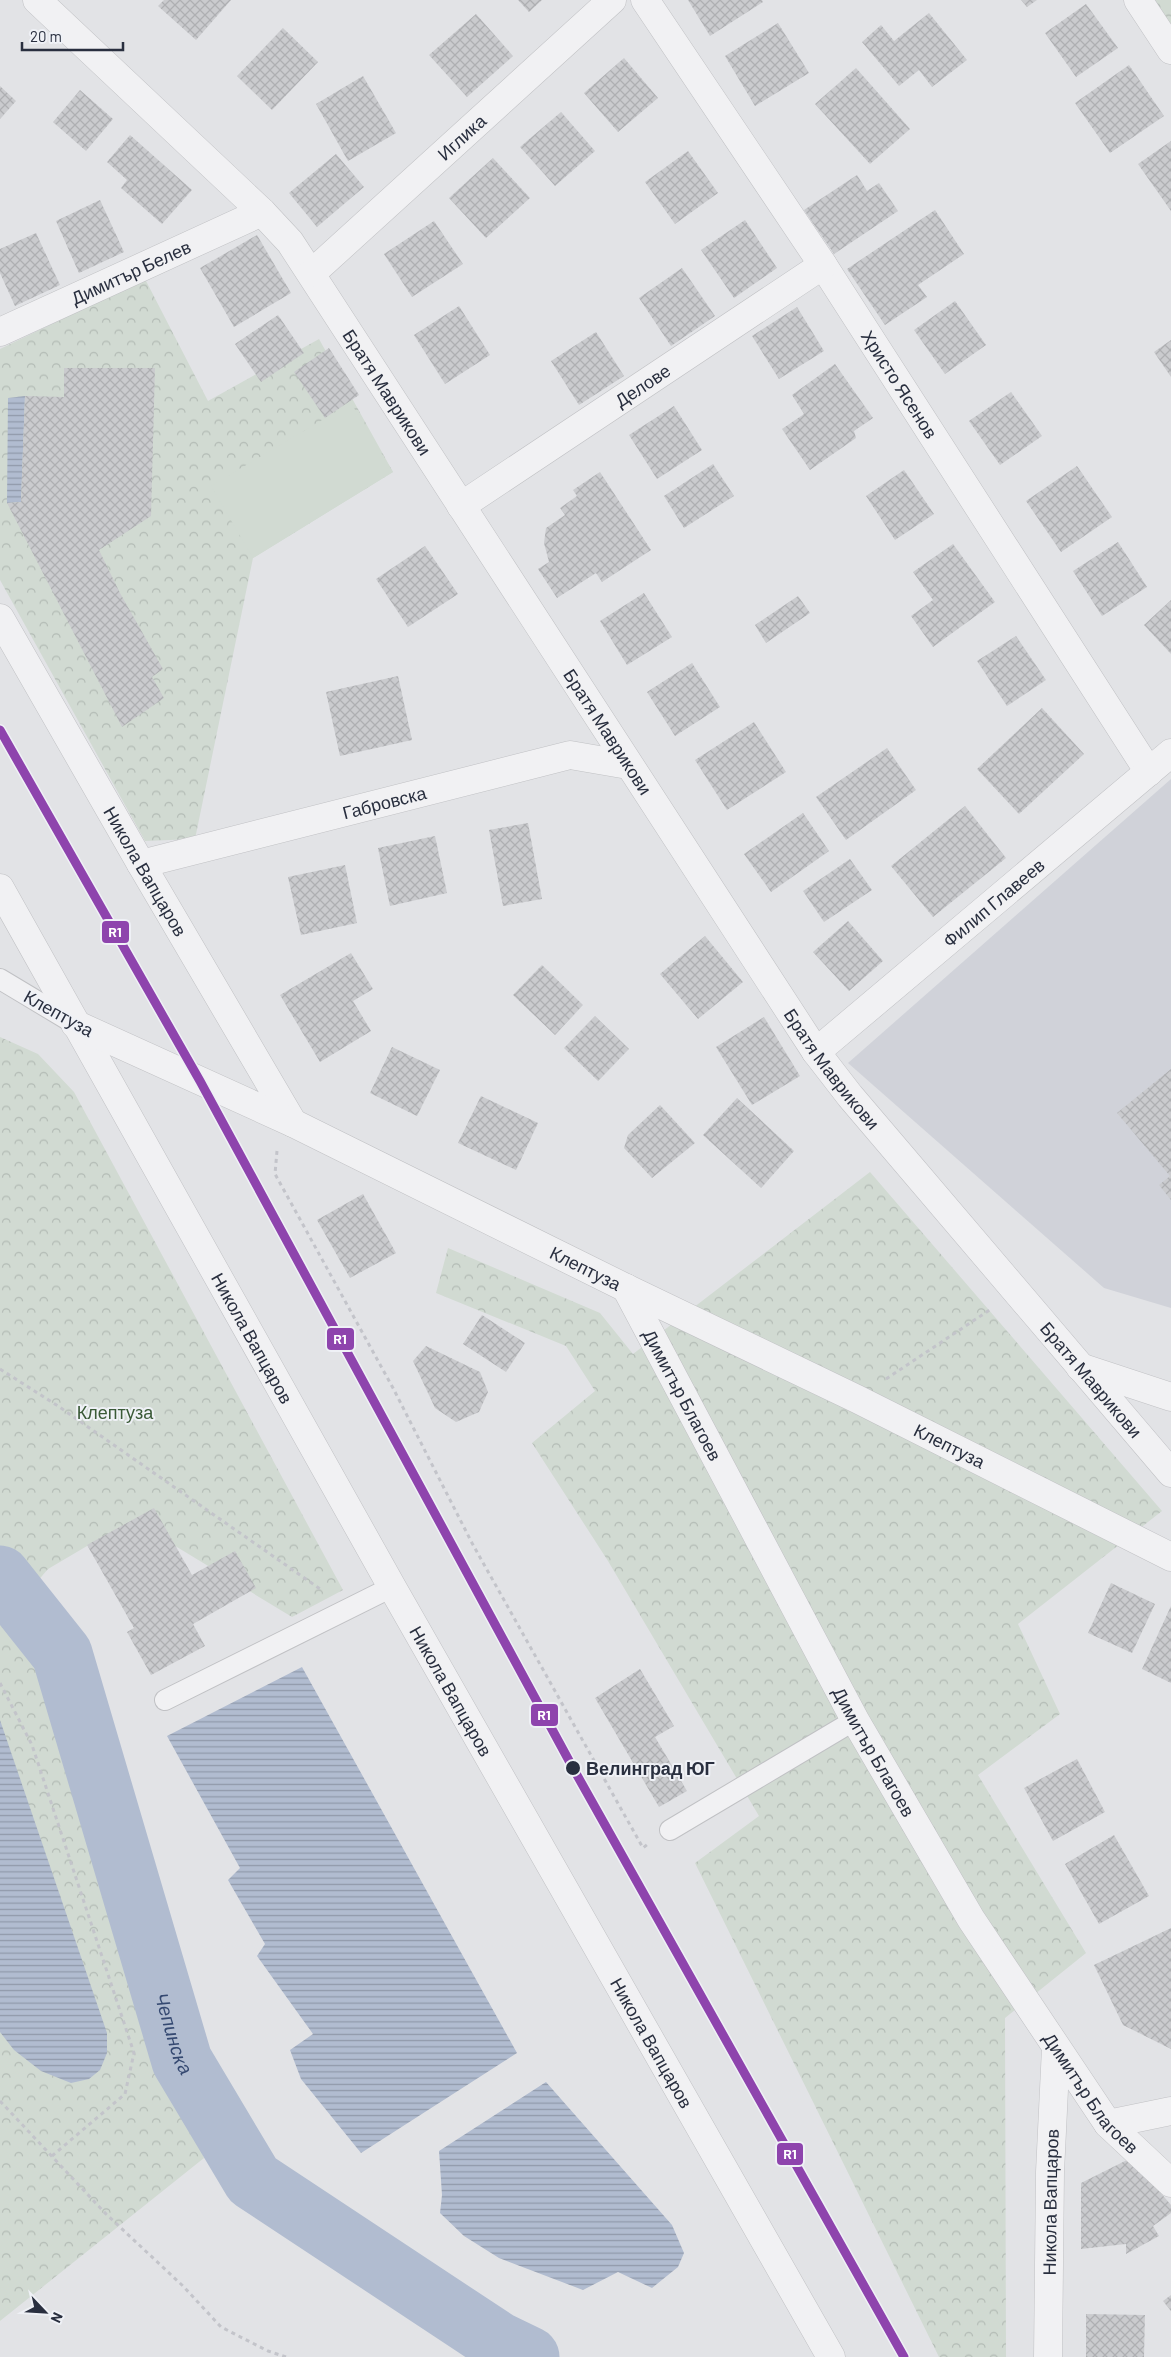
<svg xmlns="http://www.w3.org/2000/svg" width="1171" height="2357" font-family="Barlow,sans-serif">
  <defs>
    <pattern id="park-crowns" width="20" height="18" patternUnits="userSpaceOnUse" patternTransform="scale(1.25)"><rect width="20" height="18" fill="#d1dad2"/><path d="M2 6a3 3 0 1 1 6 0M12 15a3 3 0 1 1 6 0" fill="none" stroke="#b3bbb5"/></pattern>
    <pattern id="water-rules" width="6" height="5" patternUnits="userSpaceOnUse" patternTransform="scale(1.25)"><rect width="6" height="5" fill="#b1bcd0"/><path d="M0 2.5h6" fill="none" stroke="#9099aa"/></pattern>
    <pattern id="building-cross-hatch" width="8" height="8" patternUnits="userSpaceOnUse" patternTransform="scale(1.25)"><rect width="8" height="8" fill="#cacbce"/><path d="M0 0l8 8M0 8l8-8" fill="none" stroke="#aeafb2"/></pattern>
  </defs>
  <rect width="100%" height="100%" fill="#e2e3e6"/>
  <polygon fill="#d0d2d9" points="1171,779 1171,1308 1104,1288 848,1063"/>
  <g fill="url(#park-crowns)">
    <polygon points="1151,0 1171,0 1171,31"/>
    <polygon points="145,279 208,401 319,339 393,472 253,558 195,839 145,841 0,580 0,349"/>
    <polygon points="0,1037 38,1054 74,1092 343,1590 292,1617 139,1524 104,1536 48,1569 6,1618 44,1675 79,1808 204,2158 0,2321"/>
    <polygon points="870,1172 1162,1511 1018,1624 1060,1714 978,1775 1086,1953 1005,2018 1006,2357 939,2357 695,1863 759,1816 608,1561 532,1443 595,1391 566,1346 436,1293 448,1248 600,1313 633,1354"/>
  </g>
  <polygon fill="#d1dad2" points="351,403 393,472 253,558 211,486"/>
  <g fill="url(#water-rules)">
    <polygon points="25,396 21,502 7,503 8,398"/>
    <polygon points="302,1667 517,2053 361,2153 301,2079 290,2050 313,2034 257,1956 265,1944 228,1880 240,1868 167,1736"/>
    <polygon points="0,1720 107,2033 107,2053 100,2070 89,2079 71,2083 41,2071 14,2050 0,2032"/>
    <polygon points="546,2082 672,2225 684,2253 678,2267 652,2288 618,2272 583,2290 499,2258 464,2236 440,2213 442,2195 439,2151"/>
  </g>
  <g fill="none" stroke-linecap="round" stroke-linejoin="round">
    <path stroke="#b1bcd0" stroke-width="61" id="s1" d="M0,1576L62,1654L182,2061L253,2180L498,2342L529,2357"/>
  </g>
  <g fill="url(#building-cross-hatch)">
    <polygon points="164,0 231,0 196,40 158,6"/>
    <polygon points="518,0 542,0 529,12"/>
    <polygon points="688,0 762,0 763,2 710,36"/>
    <polygon points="1021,0 1037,0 1027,7"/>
    <polygon points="1086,4 1118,48 1076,77 1045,33"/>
    <polygon points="929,13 967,60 932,87 919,70 899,86 862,42 881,25 894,41"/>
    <polygon points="476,14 513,56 467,97 429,55"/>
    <polygon points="778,23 809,73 755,106 725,56"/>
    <polygon points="283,28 318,62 272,110 237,76"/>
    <polygon points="624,58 658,98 618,132 584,93"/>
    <polygon points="1129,65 1164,116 1110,153 1075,103"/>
    <polygon points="856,68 910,129 870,164 815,104"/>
    <polygon points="363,76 396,133 348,161 316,104"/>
    <polygon points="0,86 16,101 0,119"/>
    <polygon points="80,90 113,119 86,151 53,122"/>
    <polygon points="561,112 595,151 555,186 520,147"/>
    <polygon points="130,135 192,190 162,224 121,188 127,180 107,162"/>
    <polygon points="1171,141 1171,211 1138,164"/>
    <polygon points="688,151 718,193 675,224 645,182"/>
    <polygon points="336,154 364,187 317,227 289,193"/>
    <polygon points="493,158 530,198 486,238 449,198"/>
    <polygon points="857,175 867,191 879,183 898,211 834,254 804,210"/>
    <polygon points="100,200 124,252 79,273 56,221"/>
    <polygon points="935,210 964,254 918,285 927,297 885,325 847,269"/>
    <polygon points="745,220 777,268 734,298 701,250"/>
    <polygon points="434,221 463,264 412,297 384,254"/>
    <polygon points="36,233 60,285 15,306 0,273 0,249"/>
    <polygon points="257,235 291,293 234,327 200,268"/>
    <polygon points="682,268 715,316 671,346 639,298"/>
    <polygon points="955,301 986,345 945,374 914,330"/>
    <polygon points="459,306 490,355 445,384 414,335"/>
    <polygon points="797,307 824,351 779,379 752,336"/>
    <polygon points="278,315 304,353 261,382 235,344"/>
    <polygon points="596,332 624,376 579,405 551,361"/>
    <polygon points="1171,340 1171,377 1154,352"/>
    <polygon points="329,348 359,395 325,418 294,372"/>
    <polygon points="835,364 873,418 854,431 856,438 810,470 782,429 804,414 792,395"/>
    <polygon points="64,368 155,368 151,516 99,550 120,593 163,669 152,677 164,698 122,727 7,503 21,502 25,396 64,397"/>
    <polygon points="1011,392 1042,436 1000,465 969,421"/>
    <polygon points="674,406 702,450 657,479 629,435"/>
    <polygon points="713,464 734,496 684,528 664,496"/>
    <polygon points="1077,466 1112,517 1061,552 1026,501"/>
    <polygon points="904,470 934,514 895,540 866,496"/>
    <polygon points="600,472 651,550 602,582 596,573 557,598 538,569 549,562 544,543 546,528 565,515 560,508 577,496 573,490"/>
    <polygon points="1118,542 1147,587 1102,616 1073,571"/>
    <polygon points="953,544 995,602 933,647 911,616 933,600 913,572"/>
    <polygon points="425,546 458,594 408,627 376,579"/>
    <polygon points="644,593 672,637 627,665 600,621"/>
    <polygon points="798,596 810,613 766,643 755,625"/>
    <polygon points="1171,600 1171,654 1144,625"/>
    <polygon points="1016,636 1046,680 1007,706 977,661"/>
    <polygon points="692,663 720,707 675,736 647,692"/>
    <polygon points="398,676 412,740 340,756 326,692"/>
    <polygon points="1042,708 1084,754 1019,814 977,769"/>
    <polygon points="754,722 786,772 727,810 695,760"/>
    <polygon points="887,748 916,790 846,840 816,797"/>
    <polygon points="965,806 1006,858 933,917 891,866"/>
    <polygon points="803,813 829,851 771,892 744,854"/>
    <polygon points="528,823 542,899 503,906 489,830"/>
    <polygon points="435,836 447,893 390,906 378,848"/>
    <polygon points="850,859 872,890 824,922 803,891"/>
    <polygon points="345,865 357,923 301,935 288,877"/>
    <polygon points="848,921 883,961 849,991 813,952"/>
    <polygon points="705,936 743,982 698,1019 660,974"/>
    <polygon points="351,953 373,989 353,1001 371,1031 320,1062 280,995"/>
    <polygon points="542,965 583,1005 555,1035 513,995"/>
    <polygon points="595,1016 629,1049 598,1081 564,1048"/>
    <polygon points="764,1017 800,1076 752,1105 716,1047"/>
    <polygon points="392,1047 440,1070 417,1116 370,1093"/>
    <polygon points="1171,1069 1171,1200 1159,1185 1170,1176 1117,1113"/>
    <polygon points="481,1096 538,1123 516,1170 458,1143"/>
    <polygon points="737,1098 794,1151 761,1188 703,1135"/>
    <polygon points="660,1105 695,1143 652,1178 624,1148 628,1135"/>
    <polygon points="363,1194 396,1253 350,1278 317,1220"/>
    <polygon points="482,1315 525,1343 506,1372 463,1344"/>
    <polygon points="426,1346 480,1372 488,1392 479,1412 456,1422 435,1408 413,1361"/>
    <polygon points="154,1508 192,1575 235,1551 256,1588 193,1624 205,1646 151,1675 127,1632 134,1628 87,1545"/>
    <polygon points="1111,1583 1155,1604 1132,1653 1088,1633"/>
    <polygon points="1171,1606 1171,1683 1142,1669"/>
    <polygon points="640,1669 674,1726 655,1737 687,1791 659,1807 595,1698"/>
    <polygon points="1077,1759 1105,1812 1053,1841 1024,1788"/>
    <polygon points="1114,1835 1149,1896 1099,1924 1065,1864"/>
    <polygon points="1171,1928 1171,2049 1123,2025 1094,1965"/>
    <polygon points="1131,2158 1171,2205 1171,2213 1153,2226 1159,2236 1126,2254 1126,2244 1081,2249 1081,2183"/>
    <polygon points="1171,2295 1171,2311 1163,2301"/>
    <polygon points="1086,2314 1145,2315 1144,2357 1086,2357"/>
  </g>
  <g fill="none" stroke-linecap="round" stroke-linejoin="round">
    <defs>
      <g id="service">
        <polyline points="0,979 75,1024"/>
        <polyline points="165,1700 392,1587"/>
        <polyline points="670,1830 855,1720"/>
      </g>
      <g id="minor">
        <path id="s2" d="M37,0L262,212L290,242L816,1052L850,1096L1171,1473"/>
        <path id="s3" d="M645,0L823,265L1149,772"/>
        <polyline points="1138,0 1171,50"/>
        <path id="s4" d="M312,273L612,0"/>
        <path id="s5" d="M0,332L262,212"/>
        <path id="s6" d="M461,506L823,265"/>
        <path id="s7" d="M0,618L141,864L293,1123"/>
        <path id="s8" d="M141,864L570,755L628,765"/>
        <path id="s9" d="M816,1052L1171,753"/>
        <path id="s10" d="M626,1288L855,1720L971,1919L1108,2124L1171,2183"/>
        <polyline points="1080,1367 1171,1397"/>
        <polyline points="1108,2124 1171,2111"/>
        <path id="s11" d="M1048,2357L1050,2172L1056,2048"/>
      </g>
      <g id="tertiary">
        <path id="s12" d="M0,888L392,1587L831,2357"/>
        <path id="s13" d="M75,1024L293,1123L626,1288L857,1399L1171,1557"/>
      </g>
    </defs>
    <use href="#service" stroke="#c0c1c4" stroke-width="22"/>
    <use href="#minor" stroke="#c0c1c4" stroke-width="29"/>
    <use href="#tertiary" stroke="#c0c1c4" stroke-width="29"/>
    <g stroke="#c3c4ca" stroke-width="3" stroke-dasharray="4 4" stroke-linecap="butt">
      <polyline points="277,1151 275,1174 393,1388 472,1543 643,1848 648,1844"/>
      <polyline points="0,1369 58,1406 323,1591"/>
      <polyline points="886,1379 991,1309"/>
      <polyline points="0,1683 32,1745 134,2053 125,2094 52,2156"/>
      <polyline points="0,2101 106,2214 183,2286 221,2327 268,2351 286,2357"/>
    </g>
    <use href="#service" stroke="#f1f1f3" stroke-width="20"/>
    <use href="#minor" stroke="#f1f1f3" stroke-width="28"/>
    <use href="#tertiary" stroke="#f1f1f3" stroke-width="28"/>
    <defs>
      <polyline id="rail-1" points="0,730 200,1081 573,1768 904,2357"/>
    </defs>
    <use href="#rail-1" stroke="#eff1f6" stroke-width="12"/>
    <use href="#rail-1" stroke="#8e44ad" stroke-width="9"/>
  </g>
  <circle fill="#292f3f" stroke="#eff1f6" stroke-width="2" cx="573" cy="1768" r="8"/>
  <g text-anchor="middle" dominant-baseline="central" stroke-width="4" stroke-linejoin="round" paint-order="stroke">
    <g font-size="18" fill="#292f3f" stroke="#eff1f6">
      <text stroke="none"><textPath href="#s4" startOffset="202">Иглика</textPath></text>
      <text stroke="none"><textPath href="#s5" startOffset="144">Димитър Белев</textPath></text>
      <text stroke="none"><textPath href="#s3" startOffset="461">Христо Ясенов</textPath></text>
      <text stroke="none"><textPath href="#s6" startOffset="218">Делове</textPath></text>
      <text stroke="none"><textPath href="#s2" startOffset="529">Братя Маврикови</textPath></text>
      <text stroke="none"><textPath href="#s2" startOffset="934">Братя Маврикови</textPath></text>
      <text stroke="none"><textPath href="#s8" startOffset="251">Габровска</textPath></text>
      <text stroke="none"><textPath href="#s7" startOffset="292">Никола Вапцаров</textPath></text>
      <text stroke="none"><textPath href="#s9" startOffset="232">Филип Главеев</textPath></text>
      <text transform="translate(59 1013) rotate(29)">Клептуза</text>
      <text stroke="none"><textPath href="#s2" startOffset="1339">Братя Маврикови</textPath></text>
      <text stroke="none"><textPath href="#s13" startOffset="566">Клептуза</textPath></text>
      <text stroke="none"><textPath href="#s12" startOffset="516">Никола Вапцаров</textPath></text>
      <text stroke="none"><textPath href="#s2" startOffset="1744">Братя Маврикови</textPath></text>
      <text stroke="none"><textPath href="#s10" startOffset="121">Димитър Благоев</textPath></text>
      <text stroke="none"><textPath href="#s13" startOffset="971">Клептуза</textPath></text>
      <text stroke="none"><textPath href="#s12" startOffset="921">Никола Вапцаров</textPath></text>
      <text stroke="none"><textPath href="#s10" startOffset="526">Димитър Благоев</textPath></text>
      <text stroke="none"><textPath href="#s12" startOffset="1326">Никола Вапцаров</textPath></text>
      <text stroke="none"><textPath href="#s10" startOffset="931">Димитър Благоев</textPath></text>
      <text stroke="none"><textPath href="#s11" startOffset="155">Никола Вапцаров</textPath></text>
    </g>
    <g font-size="18" fill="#3a5a37" stroke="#eff1f6">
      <text x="115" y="1412">Клептуза</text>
    </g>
    <g font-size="18" font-weight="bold" fill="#292f3f" stroke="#eff1f6" text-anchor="start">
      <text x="586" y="1768">Велинград ЮГ</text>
    </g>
    <g font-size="19" font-style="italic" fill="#354971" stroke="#eff1f6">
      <text stroke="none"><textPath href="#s1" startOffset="495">Чепинска</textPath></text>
    </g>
  </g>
  <g stroke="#eff1f6" stroke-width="2">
    <rect x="101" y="920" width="29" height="24" rx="5" fill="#8e44ad"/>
    <rect x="326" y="1327" width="29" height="24" rx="5" fill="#8e44ad"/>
    <rect x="530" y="1703" width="29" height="24" rx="5" fill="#8e44ad"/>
    <rect x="776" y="2142" width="28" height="24" rx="5" fill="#8e44ad"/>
  </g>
  <g font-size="14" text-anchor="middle" font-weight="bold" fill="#fff">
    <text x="115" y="937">R1</text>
    <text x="340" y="1344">R1</text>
    <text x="544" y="1720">R1</text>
    <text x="790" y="2159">R1</text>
  </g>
  <g transform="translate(45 2312) rotate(115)" stroke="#eff1f6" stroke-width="4" paint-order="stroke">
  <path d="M0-4L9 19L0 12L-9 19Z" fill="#292f3f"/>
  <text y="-8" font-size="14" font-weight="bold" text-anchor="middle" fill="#292f3f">N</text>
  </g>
  <path d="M22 42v8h101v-8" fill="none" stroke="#292f3f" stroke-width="2.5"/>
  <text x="30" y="42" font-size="15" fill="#292f3f" stroke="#eff1f6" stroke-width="4" paint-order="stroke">20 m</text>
</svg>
